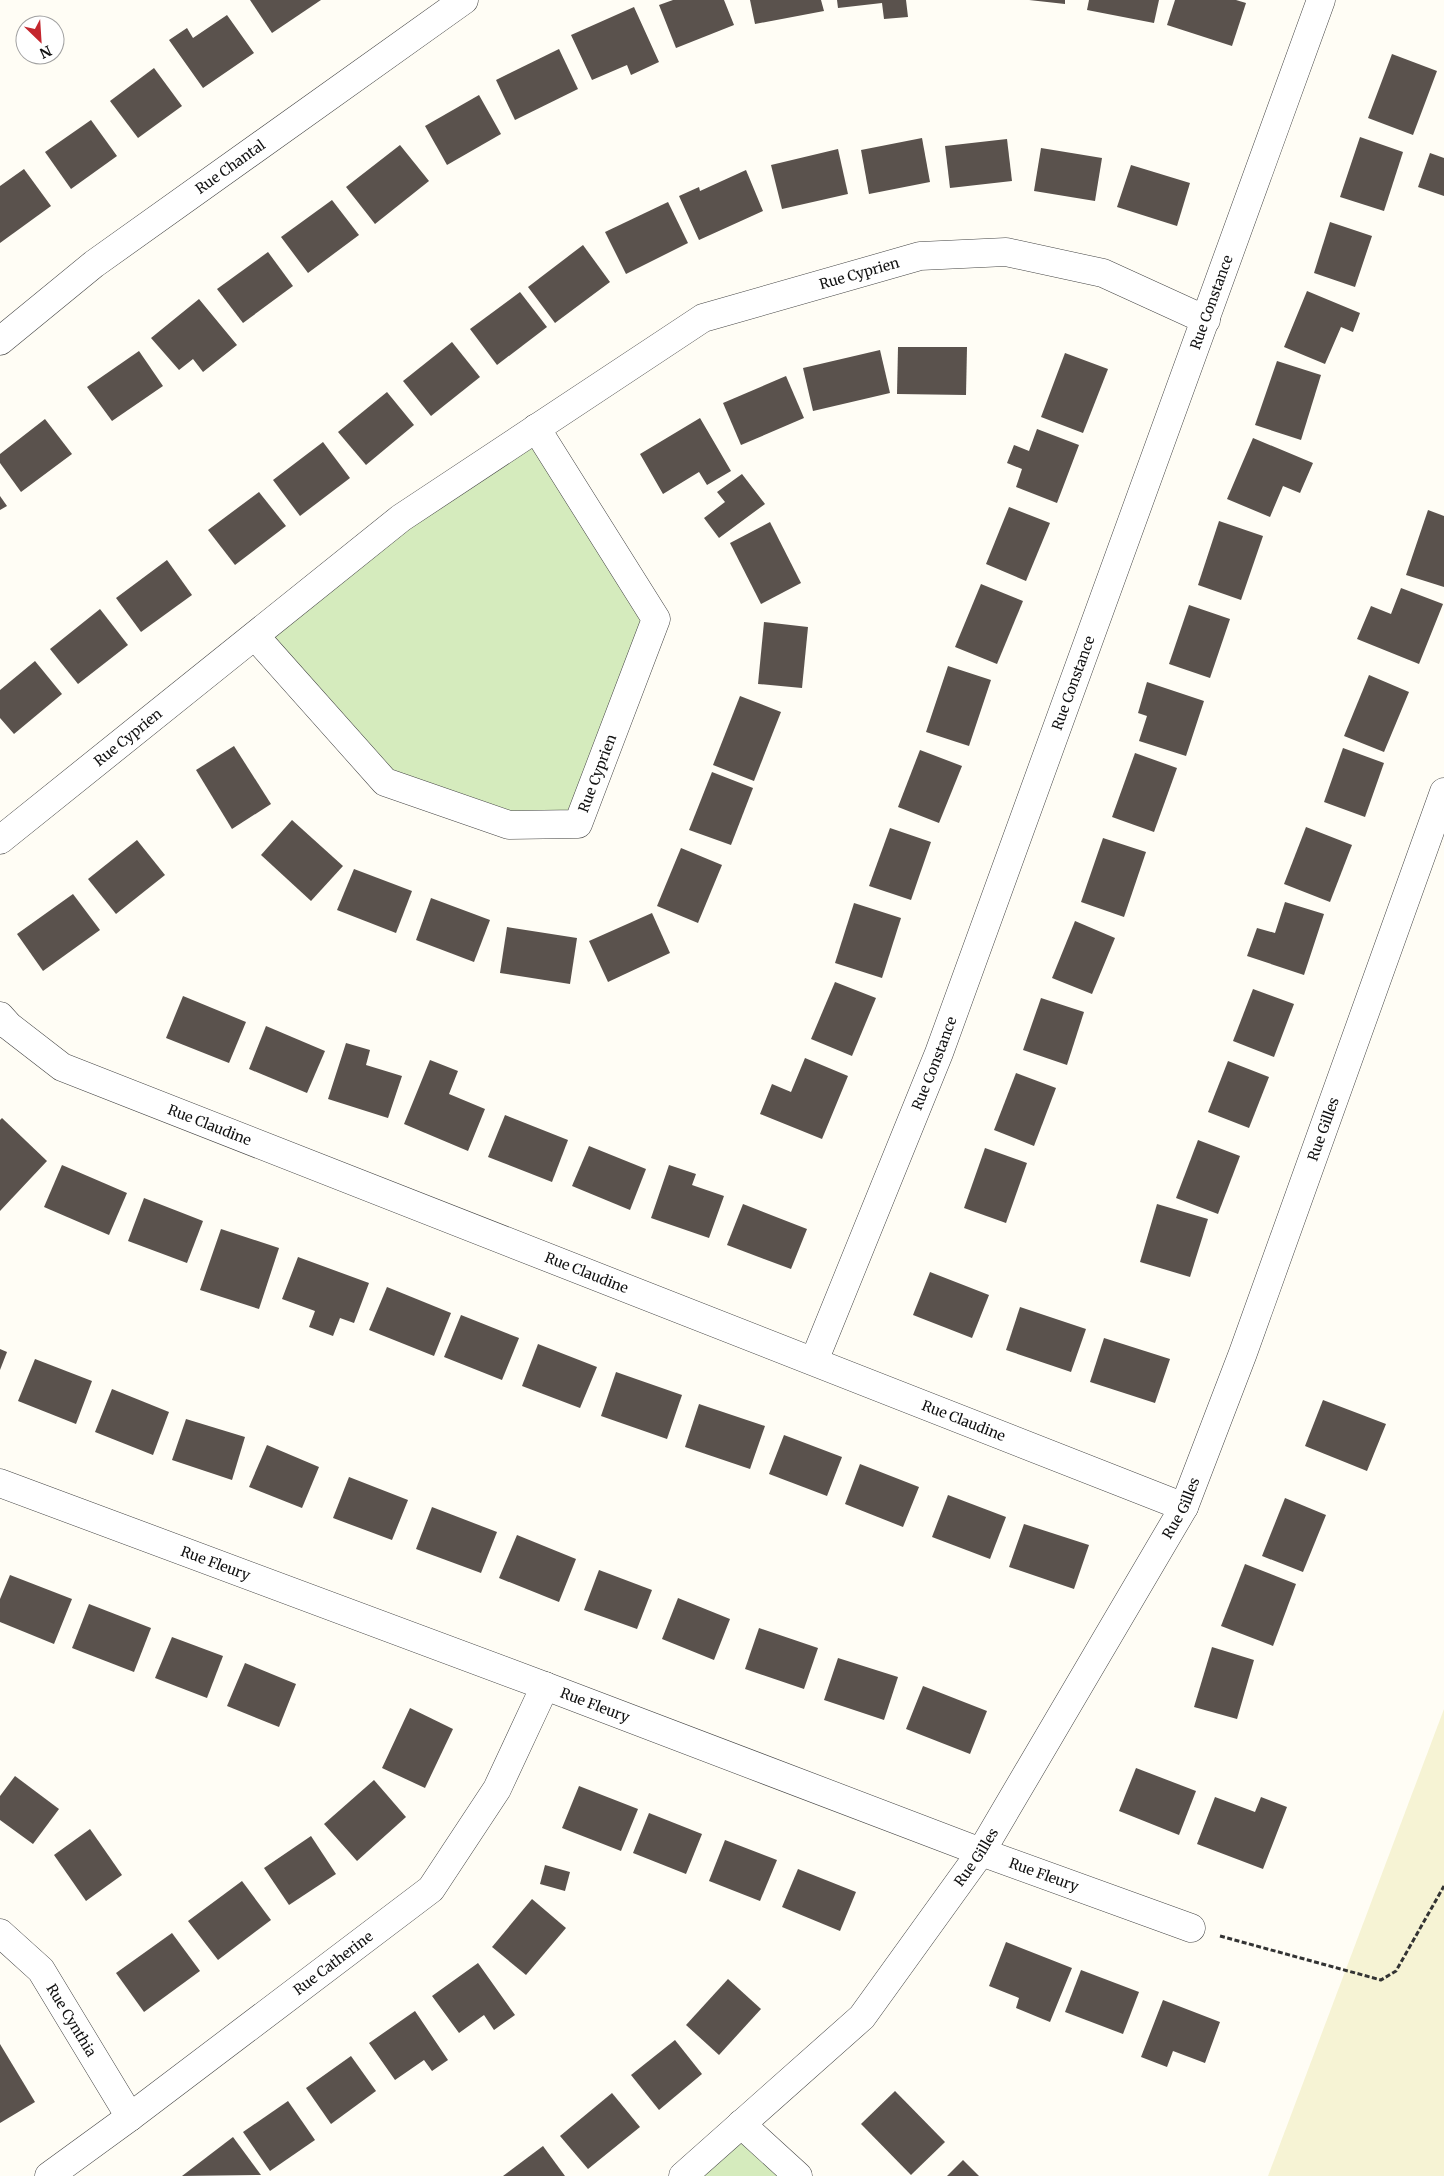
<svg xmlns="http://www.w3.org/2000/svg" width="1444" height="2176" font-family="Merriweather,serif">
  <rect width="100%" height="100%" fill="#fffdf5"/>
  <polygon fill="#f6f3d4" points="1444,1709 1444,2176 1268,2176"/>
  <g fill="#d5ebbd">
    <polygon points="536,428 656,619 578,824 509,825 385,782 255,636"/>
    <polygon points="741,2124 798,2176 683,2176"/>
  </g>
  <g fill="#5a524d">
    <polygon points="250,0 321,0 272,33"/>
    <polygon points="673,0 724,0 734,25 676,48 659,5"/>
    <polygon points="750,0 821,0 824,11 755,24"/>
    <polygon points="837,0 906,0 908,17 884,19 882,3 838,8"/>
    <polygon points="1029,0 1065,0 1065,4"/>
    <polygon points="1089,0 1159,0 1154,23 1087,10"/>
    <polygon points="1175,0 1236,0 1246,3 1232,46 1167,25"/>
    <polygon points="634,7 659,62 631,75 627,65 592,80 571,35"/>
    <polygon points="227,15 254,53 203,88 169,40 187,28 193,38"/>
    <polygon points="559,49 578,89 515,120 496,80"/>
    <polygon points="1392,54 1437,71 1413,135 1368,118"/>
    <polygon points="154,68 182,106 138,138 110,101"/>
    <polygon points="479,95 501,134 447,165 425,126"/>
    <polygon points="91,120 117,156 71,189 45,152"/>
    <polygon points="1360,137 1403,152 1384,211 1340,197"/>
    <polygon points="922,138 930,182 869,194 861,150"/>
    <polygon points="1007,139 1012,181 950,188 945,146"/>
    <polygon points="400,145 429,181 375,224 346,187"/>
    <polygon points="1041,148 1102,158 1095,201 1034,191"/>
    <polygon points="838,149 848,194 782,209 771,165"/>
    <polygon points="1430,153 1444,158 1444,196 1418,187"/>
    <polygon points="1131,165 1190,183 1177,226 1117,207"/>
    <polygon points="24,169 51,206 0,243 0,186"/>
    <polygon points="746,170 763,211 699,240 679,196 699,187 700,191"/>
    <polygon points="332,200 359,235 308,273 281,237"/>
    <polygon points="668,202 688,243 626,274 605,232"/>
    <polygon points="1330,222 1372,236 1355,287 1314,273"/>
    <polygon points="583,245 610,282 555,323 528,287"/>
    <polygon points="268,252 293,286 243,323 217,289"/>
    <polygon points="1307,291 1360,313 1353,332 1341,327 1325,364 1284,347"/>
    <polygon points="520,292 547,327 497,365 470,329"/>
    <polygon points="199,299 237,345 203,372 193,359 179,370 151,338"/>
    <polygon points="452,342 480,377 431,416 403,381"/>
    <polygon points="898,347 967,347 966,395 897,394"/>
    <polygon points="880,350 890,393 813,411 803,368"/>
    <polygon points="139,351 163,386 112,421 87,387"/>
    <polygon points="1065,353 1108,369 1083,433 1041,417"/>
    <polygon points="1277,361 1321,375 1301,440 1255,425"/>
    <polygon points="786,376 804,418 741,445 723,403"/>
    <polygon points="387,392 414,425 366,465 338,432"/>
    <polygon points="700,418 731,471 707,485 699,472 663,494 640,454"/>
    <polygon points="45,419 72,454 21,492 0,463 0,454"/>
    <polygon points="1037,429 1079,445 1057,503 1016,487 1022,469 1007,463 1014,445 1029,451"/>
    <polygon points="1253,438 1313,463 1300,493 1283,486 1270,517 1227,499"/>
    <polygon points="323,442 350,478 300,516 273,480"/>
    <polygon points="742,474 765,504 719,538 704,518 725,502 717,492"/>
    <polygon points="259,492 286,526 235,565 208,530"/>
    <polygon points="0,496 7,506 0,510"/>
    <polygon points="1009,507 1050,523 1026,581 986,564"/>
    <polygon points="1428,510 1444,516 1444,587 1406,575"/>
    <polygon points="1219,521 1263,536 1241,600 1198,585"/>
    <polygon points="770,522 801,583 761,604 730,543"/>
    <polygon points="167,560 192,595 141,632 116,598"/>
    <polygon points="981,584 1023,601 997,664 955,647"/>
    <polygon points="1401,588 1443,604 1419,664 1357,639 1371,606 1391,614"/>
    <polygon points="1189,605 1230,619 1210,678 1169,664"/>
    <polygon points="100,609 128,645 78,684 50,649"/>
    <polygon points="764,622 808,627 802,688 758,684"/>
    <polygon points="35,661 62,694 14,734 0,718 0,690"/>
    <polygon points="948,666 991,680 969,746 926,732"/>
    <polygon points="1369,675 1409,692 1384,752 1344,736"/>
    <polygon points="1147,682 1204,701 1186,756 1139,741 1147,716 1138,713"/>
    <polygon points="740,696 781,712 754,781 713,765"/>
    <polygon points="234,746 271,804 232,829 196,770"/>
    <polygon points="1343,748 1384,763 1365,817 1324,802"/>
    <polygon points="920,750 962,766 939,823 898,807"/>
    <polygon points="1135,753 1177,768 1154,832 1112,817"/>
    <polygon points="712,772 753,788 731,845 689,830"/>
    <polygon points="292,820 343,866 311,901 261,855"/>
    <polygon points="1306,827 1352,845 1330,902 1284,884"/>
    <polygon points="890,828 931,842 911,900 869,886"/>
    <polygon points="1103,838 1146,852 1124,917 1081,902"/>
    <polygon points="137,840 165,875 116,914 88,879"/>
    <polygon points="681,848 722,865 698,923 657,906"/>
    <polygon points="354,869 412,891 396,933 337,910"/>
    <polygon points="73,894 100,930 43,971 17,934"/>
    <polygon points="431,898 490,920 474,962 416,940"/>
    <polygon points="1285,902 1324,914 1304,975 1247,956 1257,928 1275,933"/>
    <polygon points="854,903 901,918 882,978 835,963"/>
    <polygon points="652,913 670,953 608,982 589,941"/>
    <polygon points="1075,921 1115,938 1092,994 1052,978"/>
    <polygon points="507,927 577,938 570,984 500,973"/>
    <polygon points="835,982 876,998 852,1056 811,1039"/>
    <polygon points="1253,989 1294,1004 1274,1057 1233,1041"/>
    <polygon points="183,996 246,1022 229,1063 166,1038"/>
    <polygon points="1041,998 1084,1012 1067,1065 1023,1050"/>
    <polygon points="266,1026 325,1051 307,1093 249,1069"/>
    <polygon points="346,1043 370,1050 366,1065 402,1076 388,1118 328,1099"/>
    <polygon points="805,1058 848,1076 822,1139 760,1114 772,1084 791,1092"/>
    <polygon points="430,1060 458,1071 449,1094 485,1109 468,1151 404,1124"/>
    <polygon points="1228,1061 1269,1077 1249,1128 1208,1112"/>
    <polygon points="1016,1073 1056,1088 1034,1146 994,1130"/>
    <polygon points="505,1115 568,1140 552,1182 488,1157"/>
    <polygon points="2,1118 47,1161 0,1211 0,1120"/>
    <polygon points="1198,1140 1240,1156 1218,1214 1176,1198"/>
    <polygon points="589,1146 646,1169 630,1210 572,1186"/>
    <polygon points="985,1148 1027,1163 1006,1223 964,1208"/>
    <polygon points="62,1165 127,1193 109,1235 44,1207"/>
    <polygon points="669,1165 696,1174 692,1185 724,1196 709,1238 651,1218"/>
    <polygon points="144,1198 203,1221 187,1263 128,1241"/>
    <polygon points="743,1204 807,1229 791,1269 727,1245"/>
    <polygon points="1157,1204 1208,1219 1190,1277 1140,1262"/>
    <polygon points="221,1229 279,1248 259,1309 200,1290"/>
    <polygon points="298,1257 369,1283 354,1323 340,1318 333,1336 309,1327 315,1311 282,1299"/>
    <polygon points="930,1272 989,1295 972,1338 913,1315"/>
    <polygon points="387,1287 451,1313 434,1356 369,1330"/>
    <polygon points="1020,1307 1086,1329 1071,1372 1006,1350"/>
    <polygon points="461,1315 519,1338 502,1380 444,1357"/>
    <polygon points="1104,1338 1170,1359 1155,1403 1090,1382"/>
    <polygon points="538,1344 597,1367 580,1408 522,1386"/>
    <polygon points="0,1349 7,1352 0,1370"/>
    <polygon points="35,1359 92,1381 76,1424 18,1401"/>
    <polygon points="616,1372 682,1395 667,1439 601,1416"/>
    <polygon points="112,1389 169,1412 153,1455 95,1432"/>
    <polygon points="1323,1400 1386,1424 1367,1471 1305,1446"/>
    <polygon points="699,1404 765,1426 750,1469 685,1447"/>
    <polygon points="186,1419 245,1437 232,1480 172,1460"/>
    <polygon points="784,1435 842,1457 827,1496 769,1474"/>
    <polygon points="267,1445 319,1467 302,1508 249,1487"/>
    <polygon points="860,1464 919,1487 903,1527 845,1504"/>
    <polygon points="349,1477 408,1500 392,1540 333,1518"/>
    <polygon points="948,1495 1006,1517 990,1559 932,1537"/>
    <polygon points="1285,1498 1326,1515 1303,1572 1262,1556"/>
    <polygon points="432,1507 497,1532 481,1573 416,1549"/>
    <polygon points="1024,1524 1089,1545 1074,1589 1009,1567"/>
    <polygon points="517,1535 576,1559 559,1602 499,1578"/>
    <polygon points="1245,1564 1296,1584 1273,1646 1221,1626"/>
    <polygon points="599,1570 652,1590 637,1629 584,1610"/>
    <polygon points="10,1575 72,1599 54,1644 0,1622 0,1599"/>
    <polygon points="678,1598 730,1619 714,1660 662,1639"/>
    <polygon points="89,1604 151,1628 134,1672 72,1648"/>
    <polygon points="759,1628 818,1648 804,1689 745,1669"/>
    <polygon points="172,1637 223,1656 207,1698 155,1678"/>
    <polygon points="1212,1647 1254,1660 1237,1719 1194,1707"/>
    <polygon points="838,1658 898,1677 884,1720 824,1700"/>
    <polygon points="245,1663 296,1684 279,1727 227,1706"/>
    <polygon points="923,1686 987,1711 970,1754 906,1729"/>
    <polygon points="410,1708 453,1729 425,1788 382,1768"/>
    <polygon points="1136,1768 1196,1791 1179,1835 1119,1811"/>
    <polygon points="15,1776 59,1809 33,1844 0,1820 0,1796"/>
    <polygon points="374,1780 406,1817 357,1861 324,1824"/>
    <polygon points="579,1786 638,1809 621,1851 562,1828"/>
    <polygon points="1215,1797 1255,1812 1261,1797 1287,1807 1263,1869 1197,1844"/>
    <polygon points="649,1813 702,1834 686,1874 633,1853"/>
    <polygon points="90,1829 122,1875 86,1901 54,1855"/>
    <polygon points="311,1836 336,1874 289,1905 264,1868"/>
    <polygon points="725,1840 777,1860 760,1901 709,1881"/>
    <polygon points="545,1865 570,1872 565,1891 540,1884"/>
    <polygon points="798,1869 856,1892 840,1931 782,1907"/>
    <polygon points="242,1881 271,1920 218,1960 188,1921"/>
    <polygon points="532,1899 566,1928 526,1975 492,1947"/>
    <polygon points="172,1933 200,1971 144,2012 116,1973"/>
    <polygon points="1006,1942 1072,1968 1050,2022 1016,2008 1019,1998 989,1986"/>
    <polygon points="478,1963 515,2015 494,2030 484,2015 459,2033 432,1996"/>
    <polygon points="1081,1970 1139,1992 1123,2034 1065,2012"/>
    <polygon points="728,1979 761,2009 719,2055 686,2025"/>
    <polygon points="1163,2000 1220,2022 1205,2063 1173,2051 1167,2067 1141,2057"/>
    <polygon points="415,2011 448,2060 432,2071 424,2060 395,2080 369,2043"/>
    <polygon points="675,2040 702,2074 659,2110 631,2075"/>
    <polygon points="0,2044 35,2102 0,2123"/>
    <polygon points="351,2056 376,2091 331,2124 306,2088"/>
    <polygon points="895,2091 945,2142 911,2175 861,2124"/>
    <polygon points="612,2093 640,2127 588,2169 560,2136"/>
    <polygon points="288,2101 315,2140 270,2171 243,2132"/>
    <polygon points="233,2137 261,2175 182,2176"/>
    <polygon points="543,2146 565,2176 503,2176"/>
    <polygon points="963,2160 979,2176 947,2176"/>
  </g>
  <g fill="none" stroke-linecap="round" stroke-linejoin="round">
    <defs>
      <g id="street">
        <path id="s1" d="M0,341L94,264L464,0"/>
        <path id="s2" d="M255,636L385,782L509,825L578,824L656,619L536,428"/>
        <path id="s3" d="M0,840L401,518L703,318L920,256L1006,252L1103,273L1206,320"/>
        <path id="s4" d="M0,1016L9,1026L62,1067L1184,1507"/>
        <path id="s5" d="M814,1361L939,1053L1321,0"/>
        <path id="s6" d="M0,1483L545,1686L981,1852L1191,1928"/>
        <path id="s7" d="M0,1933L41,1970L130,2117"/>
        <polyline points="741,2124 798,2176"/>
        <path id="s8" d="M49,2176L130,2117L431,1889L497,1789L545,1686"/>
        <path id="s9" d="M683,2176L862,2017L981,1852L1184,1507L1243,1353L1444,792"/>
      </g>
    </defs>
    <use href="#street" stroke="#444" stroke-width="29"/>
    <polyline stroke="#333" stroke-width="3" stroke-dasharray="5 2.5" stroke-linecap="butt" points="1220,1936 1381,1980 1396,1971 1444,1886"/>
    <use href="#street" stroke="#fff" stroke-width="28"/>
  </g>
  <g text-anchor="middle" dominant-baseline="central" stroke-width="5" stroke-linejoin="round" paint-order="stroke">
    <g font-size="14" fill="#111" stroke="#fff">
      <text stroke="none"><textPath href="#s1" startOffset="289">Rue Chantal</textPath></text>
      <text stroke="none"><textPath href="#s3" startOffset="1039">Rue Cyprien</textPath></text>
      <text stroke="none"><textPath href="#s5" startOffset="1131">Rue Constance</textPath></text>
      <text stroke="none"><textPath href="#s5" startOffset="726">Rue Constance</textPath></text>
      <text stroke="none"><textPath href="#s3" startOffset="164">Rue Cyprien</textPath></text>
      <text stroke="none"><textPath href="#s2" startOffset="450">Rue Cyprien</textPath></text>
      <text stroke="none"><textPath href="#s5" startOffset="321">Rue Constance</textPath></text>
      <text stroke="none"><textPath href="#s4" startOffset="239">Rue Claudine</textPath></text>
      <text stroke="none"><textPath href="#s9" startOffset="1246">Rue Gilles</textPath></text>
      <text stroke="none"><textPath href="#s4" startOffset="644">Rue Claudine</textPath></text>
      <text stroke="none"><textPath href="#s4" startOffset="1049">Rue Claudine</textPath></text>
      <text stroke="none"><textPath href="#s9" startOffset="841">Rue Gilles</textPath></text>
      <text stroke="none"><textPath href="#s6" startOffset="230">Rue Fleury</textPath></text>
      <text stroke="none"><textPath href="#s6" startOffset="635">Rue Fleury</textPath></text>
      <text stroke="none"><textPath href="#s9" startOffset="436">Rue Gilles</textPath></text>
      <text stroke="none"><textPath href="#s6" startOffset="1115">Rue Fleury</textPath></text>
      <text stroke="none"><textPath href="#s8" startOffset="355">Rue Catherine</textPath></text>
      <text stroke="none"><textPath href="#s7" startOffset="114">Rue Cynthia</textPath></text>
    </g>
  </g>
  <g transform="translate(40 40) rotate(155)"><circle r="24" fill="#ffffff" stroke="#a0a0a0"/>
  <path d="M0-4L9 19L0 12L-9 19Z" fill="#c4262e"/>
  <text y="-8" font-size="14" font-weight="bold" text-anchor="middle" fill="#111111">N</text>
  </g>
</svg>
